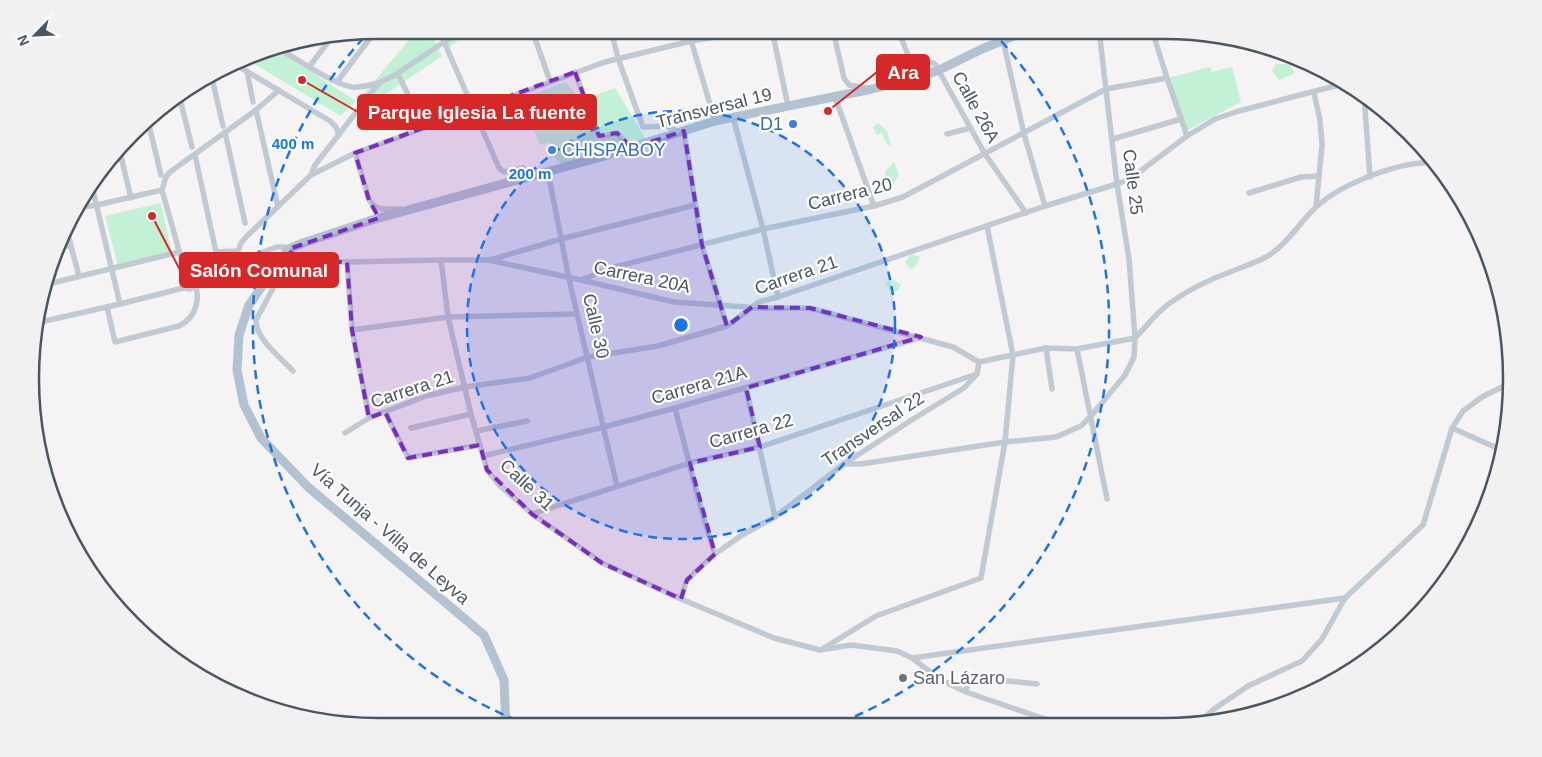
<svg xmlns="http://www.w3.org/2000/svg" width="1542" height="757" font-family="Helvetica,sans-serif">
  <rect width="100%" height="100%" fill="#f5f3f3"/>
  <g fill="#c3f1d5">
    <polygon points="417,30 430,30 442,56 368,106 362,96"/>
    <polygon points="439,30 471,30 447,49"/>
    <polygon points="273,47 356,101 341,116 246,59 266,49"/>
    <polygon points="1276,64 1289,64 1295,73 1279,80 1272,70"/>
    <polygon points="1210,67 1212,72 1232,67 1241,102 1186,131 1168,78"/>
    <polygon points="565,82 581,100 615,88 649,144 565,168 555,157 549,142 540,145 521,99"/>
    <polygon points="878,123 887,131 891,146 886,143 882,133 877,135 873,127"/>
    <polygon points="894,162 899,175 891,188 888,186 885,171"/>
    <polygon points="161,203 172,253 118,266 105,216"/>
    <polygon points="911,254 920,257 915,267 910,269 905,262"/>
    <polygon points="894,280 901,285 898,291 891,292 885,283"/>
  </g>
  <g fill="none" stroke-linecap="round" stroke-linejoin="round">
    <g stroke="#c1cad2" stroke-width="5.5">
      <polyline points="439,30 499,168 504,172 523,168 529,177"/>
      <polyline points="532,30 550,81"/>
      <polyline points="611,30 618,58 643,127 667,126 679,132"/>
      <polyline points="688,30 715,121"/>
      <polyline points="772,30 788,106"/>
      <polyline points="833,30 844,78 849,85 867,88"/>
      <path d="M898,30L910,60C918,63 927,59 935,64L985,154L1026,213"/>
      <polyline points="1152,30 1167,78 1187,136"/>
      <polyline points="1223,36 1224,39 1238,39"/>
      <polyline points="1003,40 1024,134 1045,206"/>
      <path d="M276,47C294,57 332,84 352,87C361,88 370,85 379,83L315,165L311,175"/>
      <polyline points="236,65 330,121 336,127 339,135"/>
      <polyline points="309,67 331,38"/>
      <polyline points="247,71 253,102"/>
      <polyline points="575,72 598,134 601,136 617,133 632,148"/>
      <polyline points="395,75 462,30"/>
      <polyline points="212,78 223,126"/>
      <polyline points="337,82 376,30"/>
      <polyline points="379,83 395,75 399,76 424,128"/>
      <polyline points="1314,93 1320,120 1322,145 1316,207"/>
      <polyline points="179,95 192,147"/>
      <polyline points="1364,95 1370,177"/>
      <polyline points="835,97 874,206"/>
      <polyline points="256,110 278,207"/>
      <polyline points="733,117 763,229 778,297"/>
      <polyline points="148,121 161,175"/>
      <polyline points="684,131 702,245 727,326"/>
      <polyline points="225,132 245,223"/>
      <polyline points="947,134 970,128"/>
      <polyline points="1113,139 1181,119"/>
      <polyline points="120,152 131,198"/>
      <path d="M355,153L369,200C376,212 389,209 401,209"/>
      <polyline points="195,155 216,252 222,267"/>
      <polyline points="548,172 569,279 617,486"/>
      <polyline points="91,182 120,304"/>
      <polyline points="162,190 166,177 170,172 256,110 279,90"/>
      <polyline points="162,190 189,286"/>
      <polyline points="1249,193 1301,177 1319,176"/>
      <polyline points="77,208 97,205 162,190"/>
      <polyline points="66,227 79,276"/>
      <polyline points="55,249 70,245"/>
      <polyline points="238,251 241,243 247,236 311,175 355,153 605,62 691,41 761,30"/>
      <polyline points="216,252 238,251"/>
      <polyline points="441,260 448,317 471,414 487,470 499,485 532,514 602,563 681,599 774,638 820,650 851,645 897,651 912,658 941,680 966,692 1033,715 1065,725"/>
      <polyline points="490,260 561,239 695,205"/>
      <polyline points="347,262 352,330 369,418"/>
      <polyline points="581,280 611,268 763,229 874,206 903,197 1106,89 1167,78"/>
      <polyline points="44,285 179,252"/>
      <path d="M183,288C200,271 253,256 277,247H284L290,251"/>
      <path d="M107,307L115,342L179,326C197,317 201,298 194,280"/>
      <polyline points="37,315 40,322 45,321 120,304 183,288 190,289 276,254 292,258 295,261 347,262 441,260 488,260 581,280 674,302 760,308 810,308 953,347 979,362"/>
      <polyline points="352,330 448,317 577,314"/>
      <path d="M1135,338C1147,326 1158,310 1173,301C1190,289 1211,279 1230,272C1242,267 1255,263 1266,257C1288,244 1298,224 1316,207C1341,184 1401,160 1435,163"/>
      <polyline points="1046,348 1052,389"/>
      <polyline points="1077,349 1107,499"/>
      <polyline points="979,362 1046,348 1077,349 1135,338"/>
      <path d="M293,371C281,358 255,338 256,320L278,279L295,261"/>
      <polyline points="746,388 775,517"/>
      <path d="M675,408C688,457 699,506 715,554"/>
      <polyline points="385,412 408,458 480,445"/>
      <polyline points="411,428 471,414"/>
      <polyline points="1452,428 1497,448 1503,454"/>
      <polyline points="476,431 527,421"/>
      <polyline points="345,433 369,418 426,396 465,387 530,378 588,357 658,346 727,326 759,302 778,297 1045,206 1117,184 1130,179 1187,136 1215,119 1239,111 1346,83"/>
      <polyline points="483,456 604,427 675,408 919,338"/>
      <polyline points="844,464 861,464 1005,442 1056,437 1081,426 1091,416 1125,375 1134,357 1135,338 1129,259 1117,184 1099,30"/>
      <polyline points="532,514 690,463 760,447 977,374"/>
      <polyline points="681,599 687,580 715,554 742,535 775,517 844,464 913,419 964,388 977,374 979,362"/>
      <polyline points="824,648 876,616 981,578 1005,442 1013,355 987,226"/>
      <polyline points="912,658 1345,598"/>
      <polyline points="966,692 969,677 1037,684"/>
      <polyline points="1197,724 1214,709 1248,686 1302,661 1322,639 1345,598 1423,525 1452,428 1463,411 1482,397 1512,382"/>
    </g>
    <polyline stroke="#b3c2d1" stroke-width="9" points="506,727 504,680 484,635 308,487 261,438 244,405 237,370 239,335 249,305 283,256 289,249 303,243 372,220 601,157 715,121 872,89 917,78 939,70 982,49 1029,30"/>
  </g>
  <path fill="#7b2cbf" fill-opacity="0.2" stroke="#7b2cbf" stroke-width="4" stroke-dasharray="10 6" stroke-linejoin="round" d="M575,72L599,136L617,133L632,148L684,131L702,245L727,326L752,307L810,308L921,337L746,388L760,447L690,463L715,554L687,580L681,599L602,563L532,514L487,470L480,445L408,458L385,412L369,418L352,330L347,262L295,261L289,249L379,218L369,200L355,153Z"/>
  <circle cx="681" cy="325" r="214" fill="#1a73e8" fill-opacity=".12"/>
  <g fill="none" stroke="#1a73e8" stroke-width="2.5" stroke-dasharray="9 6">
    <circle cx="681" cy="325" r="214"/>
    <path d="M531 726A428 428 0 0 1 368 33M991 30A428 428 0 0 1 834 725"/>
  </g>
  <g fill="#3f7fe0" stroke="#fff" stroke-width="2">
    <circle cx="793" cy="124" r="5"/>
    <circle cx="552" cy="150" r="5"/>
  </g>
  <circle fill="#6b7280" stroke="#fff" stroke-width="2" cx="903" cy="678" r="5"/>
  <g text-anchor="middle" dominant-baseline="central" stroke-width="4.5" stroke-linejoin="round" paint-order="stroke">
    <g font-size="18" fill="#4a5661" stroke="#fff">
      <text transform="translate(976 107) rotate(61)">Calle 26A</text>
      <text transform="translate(714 108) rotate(-14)">Transversal 19</text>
      <text transform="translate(1133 182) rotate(83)">Calle 25</text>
      <text transform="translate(850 194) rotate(-14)">Carrera 20</text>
      <text transform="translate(796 275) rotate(-19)">Carrera 21</text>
      <text transform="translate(642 277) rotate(12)">Carrera 20A</text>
      <text transform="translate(596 326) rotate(77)">Calle 30</text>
      <text transform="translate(699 385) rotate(-16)">Carrera 21A</text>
      <text transform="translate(412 389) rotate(-18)">Carrera 21</text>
      <text transform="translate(873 429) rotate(-34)">Transversal 22</text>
      <text transform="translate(751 431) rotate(-16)">Carrera 22</text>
      <text transform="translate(527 485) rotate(43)">Calle 31</text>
      <text transform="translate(390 534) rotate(41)">Vía Tunja - Villa de Leyva</text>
    </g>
    <g font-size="18" fill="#366cbe" stroke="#fff" text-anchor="end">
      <text x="783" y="124">D1</text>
      <text x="562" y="150" text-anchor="start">CHISPABOY</text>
    </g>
    <g font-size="18" fill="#5b616d" stroke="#fff" text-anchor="start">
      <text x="913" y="678">San Lázaro</text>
    </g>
  </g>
  <path d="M0 0H1542V757H0ZM378 39H1164A339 339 0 0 1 1503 378V379A339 339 0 0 1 1164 718H378A339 339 0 0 1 39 379V378A339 339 0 0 1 378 39Z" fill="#f1f1f2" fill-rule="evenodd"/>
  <path fill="none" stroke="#4a5661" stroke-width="2.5" d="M378 39H1164A339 339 0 0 1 1503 378V379A339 339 0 0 1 1164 718H378A339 339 0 0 1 39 379V378A339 339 0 0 1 378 39Z"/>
  <circle cx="681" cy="325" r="8" fill="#1a73e8" stroke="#fff" stroke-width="2.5"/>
  <g font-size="15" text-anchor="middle" font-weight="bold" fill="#1a73e8" stroke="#fff" stroke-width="4.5" stroke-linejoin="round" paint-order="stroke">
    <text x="293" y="149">400 m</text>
    <text x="530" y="179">200 m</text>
  </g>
  <path fill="none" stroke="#d62828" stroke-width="2" d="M828 111L877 72M302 80L358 112M152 216L180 270"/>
  <g fill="#d62828" stroke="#fff" stroke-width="2">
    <circle cx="828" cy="111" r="5"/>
    <circle cx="302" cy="80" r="5"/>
    <circle cx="152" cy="216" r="5"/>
  </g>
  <g fill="#d62828" stroke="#d62828" stroke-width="2">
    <rect x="877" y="55" width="52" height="34" rx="5"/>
    <rect x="358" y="95" width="238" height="34" rx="5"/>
    <rect x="180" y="253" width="158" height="34" rx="5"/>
  </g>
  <g font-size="19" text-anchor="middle" font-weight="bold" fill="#fff">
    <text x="903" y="79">Ara</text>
    <text x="477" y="119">Parque Iglesia La fuente</text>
    <text x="259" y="277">Salón Comunal</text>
  </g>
  <g transform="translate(35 35) rotate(246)" stroke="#ffffff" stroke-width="4" paint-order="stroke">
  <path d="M0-4L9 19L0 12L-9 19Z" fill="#4a5661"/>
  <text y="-8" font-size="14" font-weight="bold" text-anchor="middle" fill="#4a5661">N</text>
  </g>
</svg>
